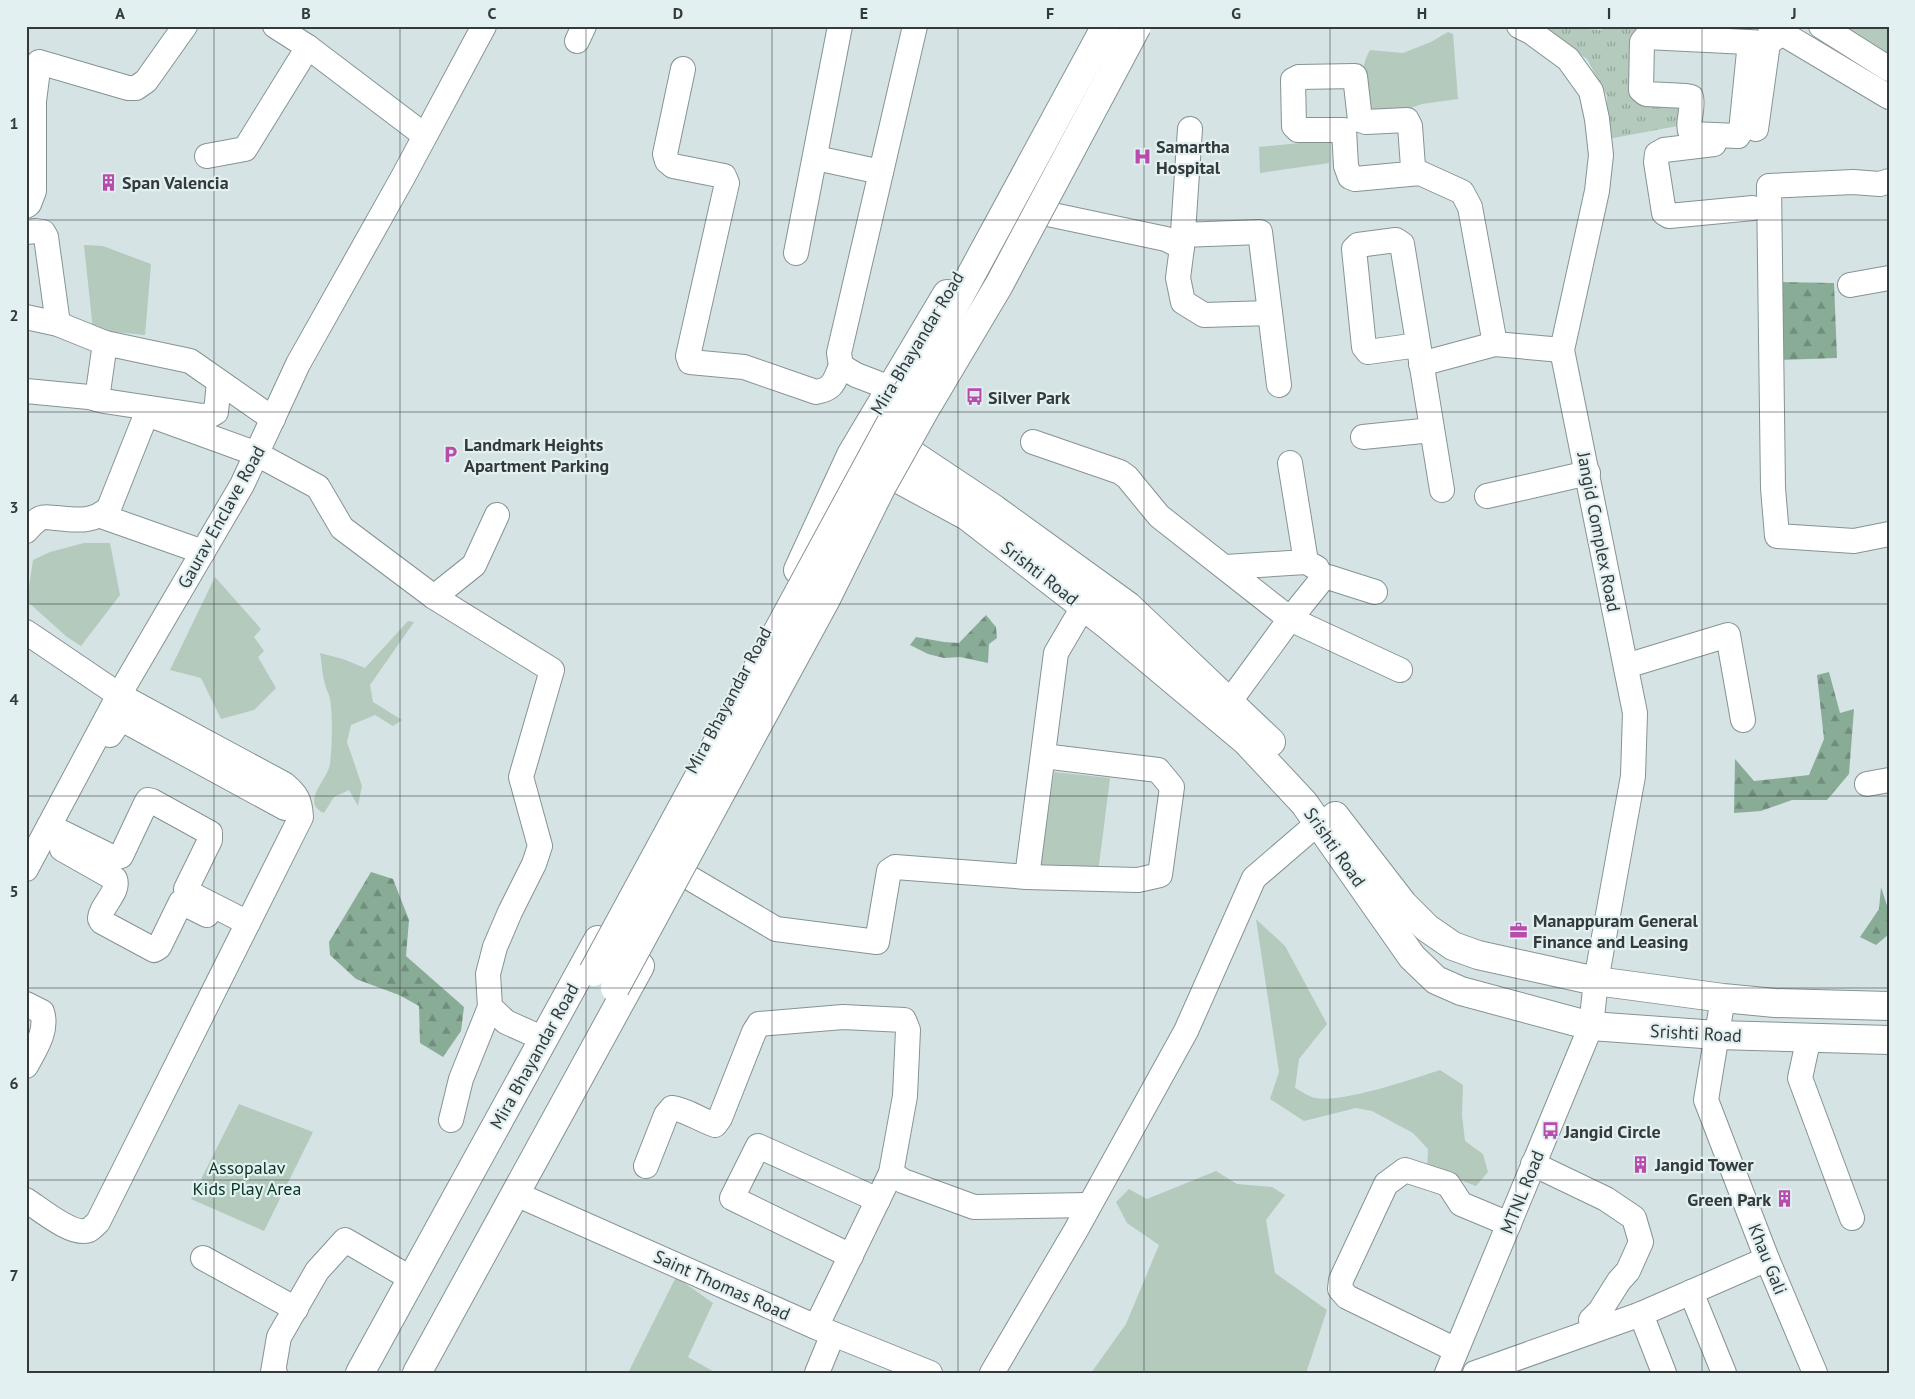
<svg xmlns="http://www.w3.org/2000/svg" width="1915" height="1399" font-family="'PT Sans',sans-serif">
  <defs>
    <pattern id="grass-tufts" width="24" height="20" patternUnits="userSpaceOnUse" patternTransform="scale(1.25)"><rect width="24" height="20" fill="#b3cabc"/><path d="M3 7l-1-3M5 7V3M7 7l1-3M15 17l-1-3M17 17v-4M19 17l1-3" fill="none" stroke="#92a59a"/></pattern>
    <pattern id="forest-firs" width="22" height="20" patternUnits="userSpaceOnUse" patternTransform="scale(1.25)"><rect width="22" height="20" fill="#89ac97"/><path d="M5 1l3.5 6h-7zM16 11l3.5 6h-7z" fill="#718d7c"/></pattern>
  </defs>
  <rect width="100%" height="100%" fill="#d5e3e5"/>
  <polygon fill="url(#grass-tufts)" points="1534,26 1602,30 1603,26 1651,26 1650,97 1687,101 1683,125 1608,139 1607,96 1587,59"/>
  <g fill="url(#forest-firs)">
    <polygon points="1779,282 1834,283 1837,358 1780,360"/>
    <polygon points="986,615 996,627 997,638 989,644 988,663 960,657 944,658 928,654 910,645 916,637 944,642 959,643"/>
    <polygon points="1829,672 1840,713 1854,709 1849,774 1827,800 1792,800 1761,811 1734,813 1735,759 1754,781 1809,775 1824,739 1817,675"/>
    <polygon points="371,872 393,879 409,920 406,956 464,1007 461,1031 443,1057 420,1043 419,1006 399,995 356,979 330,955 329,942"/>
    <polygon points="1881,887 1889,912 1889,934 1876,945 1860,937 1879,909"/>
  </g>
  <g fill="#b3cabc">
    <polygon points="1843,26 1889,26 1889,62"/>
    <path d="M1448,32L1453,34L1458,99L1422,104L1408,109L1363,113C1362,89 1358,72 1370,50L1403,53L1431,42Z"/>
    <polygon points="1329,140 1329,163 1260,173 1259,147"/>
    <polygon points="84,245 103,246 151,264 145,335 93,330"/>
    <polygon points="84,543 110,543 120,595 81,646 67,637 27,601 33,560 50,552"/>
    <polygon points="215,577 261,629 254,637 264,651 258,657 276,688 254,710 221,719 201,678 170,670"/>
    <path d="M408,621L414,622L370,685L373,702L402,720L393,726L375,715L351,725L347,742L362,786L358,806L349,790L334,797L324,813C300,802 327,781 330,764C332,748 333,715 330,699C329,694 326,689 325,684C322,674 322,663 320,653L343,659L365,668Z"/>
    <polygon points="1054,772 1110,778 1098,873 1041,865"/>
    <path d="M1256,919L1285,946L1327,1024L1299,1059L1295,1088C1301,1091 1309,1097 1316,1098C1343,1103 1412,1079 1440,1070L1463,1085L1462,1115L1465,1141L1483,1154L1488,1172L1476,1186L1458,1179L1427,1172L1428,1149L1413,1133L1372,1111L1356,1108L1304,1121L1270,1099L1279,1072Z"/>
    <polygon points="239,1104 313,1132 264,1231 191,1199"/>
    <polygon points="1216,1171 1237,1184 1272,1187 1285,1195 1266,1220 1275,1273 1327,1310 1306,1373 1091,1373 1126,1324 1159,1245 1127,1223 1116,1202 1129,1189 1147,1199"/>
    <polygon points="676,1277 713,1303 688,1357 716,1373 628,1373"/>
  </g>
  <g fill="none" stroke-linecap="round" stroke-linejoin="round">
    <defs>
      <g id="minor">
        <polyline points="275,26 308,47 424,135"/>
        <polyline points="1770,26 1889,97"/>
        <polyline points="1821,26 1889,69"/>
        <polyline points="577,41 584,26"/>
        <path d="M1750,42L1741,131L1738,136L1691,134C1686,123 1694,110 1691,97L1686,96L1646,94L1641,90L1642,42L1646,37L1768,43"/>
        <path d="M683,69L665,154L667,161L673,166L724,176L727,183L688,356L690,362L744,367L816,392C834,389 834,381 841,366"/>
        <polyline points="1190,129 1182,247 1178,278 1183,302 1204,315 1270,313"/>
        <polyline points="1756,129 1768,43 1781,34 1787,26"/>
        <polyline points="1714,144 1664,150 1657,154 1656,162 1664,213 1669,216 1753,208"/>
        <polyline points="207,156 245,149 308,47"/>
        <polyline points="816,158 881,172"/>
        <polyline points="1420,173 1355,179 1350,177 1346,166 1344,130 1298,130 1294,126 1293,80 1299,77 1355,76 1360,120 1366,122 1407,120 1410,126 1413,167 1420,173 1462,192 1470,207 1495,344 1562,350"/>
        <polyline points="1889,181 1880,184 1853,182 1769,186 1773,488 1777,536 1854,541 1889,534"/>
        <polyline points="26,206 29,204 34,191 34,101 39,62 128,88 136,88 146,81 185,26"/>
        <polyline points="1048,214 1166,239 1182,247"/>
        <polyline points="26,232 36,231 43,232 46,237 58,324"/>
        <polyline points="1182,235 1260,232 1279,385"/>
        <polyline points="796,253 840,26"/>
        <polyline points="1850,285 1889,278"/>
        <polyline points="26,317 58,324 105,343 190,361 273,419"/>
        <path d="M1418,345L1368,352L1364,347L1354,249L1358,245L1396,240L1402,244C1415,326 1428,408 1442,490"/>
        <polyline points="1421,364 1495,344"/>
        <polyline points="890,388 856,375 841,366 839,353 915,26"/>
        <polyline points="26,391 89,397 104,401 203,416 211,415 216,412 219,382"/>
        <polyline points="97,399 105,343"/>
        <polyline points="1363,437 1432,430"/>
        <polyline points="1033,442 1120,472 1127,477 1159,516 1290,619 1400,670"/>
        <polyline points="1290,463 1306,562"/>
        <polyline points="1487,496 1588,473"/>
        <polyline points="101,516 203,552"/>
        <path d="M26,531C31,526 34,521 41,518C46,516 52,518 57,518C77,520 93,523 109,508L144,420L149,417H155L257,454L318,487L342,528L434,597L552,670L521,777L540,846L534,864L510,912L495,947L488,974L490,1007L506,1022L544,1039"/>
        <polyline points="1226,567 1306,562 1317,568 1322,578"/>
        <polyline points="434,597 474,565 497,515"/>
        <path d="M26,632L119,695L284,784C297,795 300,800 301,817L98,1222C96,1224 92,1228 89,1230C73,1237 40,1209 26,1200"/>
        <polyline points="1626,666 1728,635 1743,720"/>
        <polyline points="1230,701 1290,619 1323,578 1328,577 1375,592"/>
        <polyline points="101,731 110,735 120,720 127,722 285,808"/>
        <polyline points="1867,784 1889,780"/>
        <polyline points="49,826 114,858 121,856 146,803 148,800 152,801 210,833 210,840 186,889 187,892 248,923"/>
        <path d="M62,849L115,879C120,892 100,906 100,919L102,922L154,950L159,947L181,902L207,915"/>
        <polyline points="26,869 119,695 242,485 298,364 403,177 484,26"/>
        <polyline points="688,877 776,929 877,942 889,871 895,867 1027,877 1138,880 1160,875 1172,787 1158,770 1043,756"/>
        <polyline points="1027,877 1056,653 1083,607"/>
        <polyline points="1723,998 1706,1100 1767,1259 1815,1373"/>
        <path d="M26,1004L42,1012C48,1031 35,1049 26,1066"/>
        <polyline points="1809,1037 1800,1078 1852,1218"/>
        <polyline points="451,1120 461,1079 490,1007"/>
        <polyline points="1533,1164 1606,1199 1634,1218 1641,1242 1628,1271 1619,1281 1600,1311 1591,1320"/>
        <path d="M646,1166L666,1115L672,1108C687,1110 700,1120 715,1125L720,1118L754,1032L759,1024L843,1017L904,1020L908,1030L905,1096L891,1173L816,1327"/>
        <polyline points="891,1173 903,1181 974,1207 1089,1205"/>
        <polyline points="516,1194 816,1327 930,1373"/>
        <polyline points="851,1256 732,1198 758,1146 878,1200"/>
        <polyline points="203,1258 296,1309"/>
        <polyline points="1691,1292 1724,1373"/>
        <polyline points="1641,1314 1664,1373"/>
        <polyline points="1456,1350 1347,1297 1340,1289 1341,1280 1386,1184 1405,1170 1448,1184 1461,1204 1509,1224"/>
        <polyline points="275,1373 273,1372 279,1337 317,1271 345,1240 412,1279"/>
        <polyline points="817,1373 833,1334"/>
        <polyline points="992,1373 1076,1230 1186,1031 1254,878 1318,823"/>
        <polyline points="1447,1373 1591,1026 1596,981 1633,776 1635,713 1562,350 1597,191 1601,155 1597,119 1591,91 1568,59 1531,32 1519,26"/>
        <polyline points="1475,1373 1641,1314 1767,1259"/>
      </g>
      <g id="major">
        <polyline points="883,437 910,453 994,509 1128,606 1271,742"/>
        <polyline points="869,463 967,516 1110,627 1246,741 1304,803 1412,957 1436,980 1461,991 1591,1026 1717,1035 1889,1040"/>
        <polyline points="798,570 851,455 947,294"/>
        <polyline points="1335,816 1403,904 1427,928 1453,946 1478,955 1596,981 1723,998 1775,1003 1889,1006"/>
        <polyline points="360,1373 598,940"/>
        <polyline points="417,1373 640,966"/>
      </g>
    </defs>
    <use href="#minor" stroke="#869395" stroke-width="26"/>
    <use href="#major" stroke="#869395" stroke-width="30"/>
    <use href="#minor" stroke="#fff" stroke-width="24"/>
    <use href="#major" stroke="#fff" stroke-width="28"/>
    <defs>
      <g id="major-bridge">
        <polyline points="593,972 1106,26"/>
        <polyline points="615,988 826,599 881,488 927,406 999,285 1137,26"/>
      </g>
    </defs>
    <use href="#major-bridge" stroke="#869395" stroke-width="30" stroke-linecap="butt"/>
    <use href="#major-bridge" stroke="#fff" stroke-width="28"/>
  </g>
  <path fill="none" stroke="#34393a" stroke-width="1" stroke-opacity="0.55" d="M214,26V1373M400,26V1373M586,26V1373M772,26V1373M958,26V1373M1144,26V1373M1330,26V1373M1516,26V1373M1702,26V1373M26,220H1889M26,412H1889M26,604H1889M26,796H1889M26,988H1889M26,1180H1889"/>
  <defs>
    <symbol id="hospital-bare" viewBox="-9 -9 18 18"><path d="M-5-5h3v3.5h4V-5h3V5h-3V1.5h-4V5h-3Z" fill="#b74cac" stroke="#e3f0f2" stroke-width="2.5" paint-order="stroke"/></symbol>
    <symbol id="building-bare" viewBox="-9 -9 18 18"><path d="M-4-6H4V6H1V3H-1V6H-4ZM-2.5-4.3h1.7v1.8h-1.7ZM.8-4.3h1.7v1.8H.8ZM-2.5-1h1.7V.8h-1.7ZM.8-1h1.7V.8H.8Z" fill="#b74cac" stroke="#e3f0f2" stroke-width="2.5" paint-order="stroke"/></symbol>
    <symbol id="bus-bare" viewBox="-9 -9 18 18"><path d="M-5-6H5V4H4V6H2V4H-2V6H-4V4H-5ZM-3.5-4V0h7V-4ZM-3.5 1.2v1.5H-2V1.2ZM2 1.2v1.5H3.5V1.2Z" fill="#b74cac" stroke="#e3f0f2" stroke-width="2.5" paint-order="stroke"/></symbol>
    <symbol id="parking-bare" viewBox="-9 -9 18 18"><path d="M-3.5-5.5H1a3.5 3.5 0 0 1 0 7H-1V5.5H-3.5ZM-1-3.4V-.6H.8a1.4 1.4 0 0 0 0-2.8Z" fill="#b74cac" stroke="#e3f0f2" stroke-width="2.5" paint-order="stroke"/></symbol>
    <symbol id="office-bare" viewBox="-9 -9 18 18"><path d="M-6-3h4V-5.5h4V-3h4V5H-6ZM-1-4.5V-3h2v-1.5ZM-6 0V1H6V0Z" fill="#b74cac" stroke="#e3f0f2" stroke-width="2.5" paint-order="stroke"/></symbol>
  </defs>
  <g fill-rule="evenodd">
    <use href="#hospital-bare" x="1130" y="144" width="25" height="25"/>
    <use href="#building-bare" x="96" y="170" width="25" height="25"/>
    <use href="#bus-bare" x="962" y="384" width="25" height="25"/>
    <use href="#parking-bare" x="438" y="442" width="25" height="25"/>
    <use href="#office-bare" x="1506" y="918" width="25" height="25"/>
    <use href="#bus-bare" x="1538" y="1118" width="25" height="25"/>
    <use href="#building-bare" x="1628" y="1152" width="25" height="25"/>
    <use href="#building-bare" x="1772" y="1186" width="25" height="25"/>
  </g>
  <g text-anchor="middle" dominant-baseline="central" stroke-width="4.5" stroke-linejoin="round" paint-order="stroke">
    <g font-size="18" font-weight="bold" fill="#34393a" stroke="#e3f0f2" text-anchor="start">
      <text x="1156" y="146">Samartha<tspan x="1156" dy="21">Hospital</tspan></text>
      <text x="122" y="182">Span Valencia</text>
      <text x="988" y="397">Silver Park</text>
      <text x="464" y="444">Landmark Heights<tspan x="464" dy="21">Apartment Parking</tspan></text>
      <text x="1533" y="920">Manappuram General<tspan x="1533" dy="21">Finance and Leasing</tspan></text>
      <text x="1564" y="1131">Jangid Circle</text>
      <text x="1655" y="1164">Jangid Tower</text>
      <text x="1771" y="1199" text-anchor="end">Green Park</text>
    </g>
    <g font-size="18" fill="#34393a" stroke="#e3f0f2">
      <text transform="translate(917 343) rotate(-59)">Mira Bhayandar Road</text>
      <text transform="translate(221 517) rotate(-61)">Gaurav Enclave Road</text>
      <text transform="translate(1599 532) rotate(79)">Jangid Complex Road</text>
      <text transform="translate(1040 573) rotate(38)">Srishti Road</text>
      <text transform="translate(728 700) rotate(-62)">Mira Bhayandar Road</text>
      <text transform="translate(1335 847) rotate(55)">Srishti Road</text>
      <text transform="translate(1696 1033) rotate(3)">Srishti Road</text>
      <text transform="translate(534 1056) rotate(-61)">Mira Bhayandar Road</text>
      <text transform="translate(1522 1192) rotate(-68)">MTNL Road</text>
      <text transform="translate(1768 1259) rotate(68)">Khau Gali</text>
      <text transform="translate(722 1285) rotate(24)">Saint Thomas Road</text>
    </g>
    <g font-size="18" fill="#053520" stroke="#e3f0f2">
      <text x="247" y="1167">Assopalav<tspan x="247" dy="21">Kids Play Area</tspan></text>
    </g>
  </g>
  <rect width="1915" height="1399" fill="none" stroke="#e3f0f2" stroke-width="55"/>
  <rect x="28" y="28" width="1860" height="1344" fill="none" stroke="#34393a" stroke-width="2"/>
  <g font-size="16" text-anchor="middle" font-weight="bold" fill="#34393a">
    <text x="120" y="19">A</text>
    <text x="306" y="19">B</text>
    <text x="492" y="19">C</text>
    <text x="678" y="19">D</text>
    <text x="864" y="19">E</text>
    <text x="1050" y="19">F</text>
    <text x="1236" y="19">G</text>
    <text x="1422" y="19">H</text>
    <text x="1609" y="19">I</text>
    <text x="1794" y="19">J</text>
    <text x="14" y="129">1</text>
    <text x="14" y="321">2</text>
    <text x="14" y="513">3</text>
    <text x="14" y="705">4</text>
    <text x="14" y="897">5</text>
    <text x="14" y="1089">6</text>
    <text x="14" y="1281">7</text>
  </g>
</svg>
